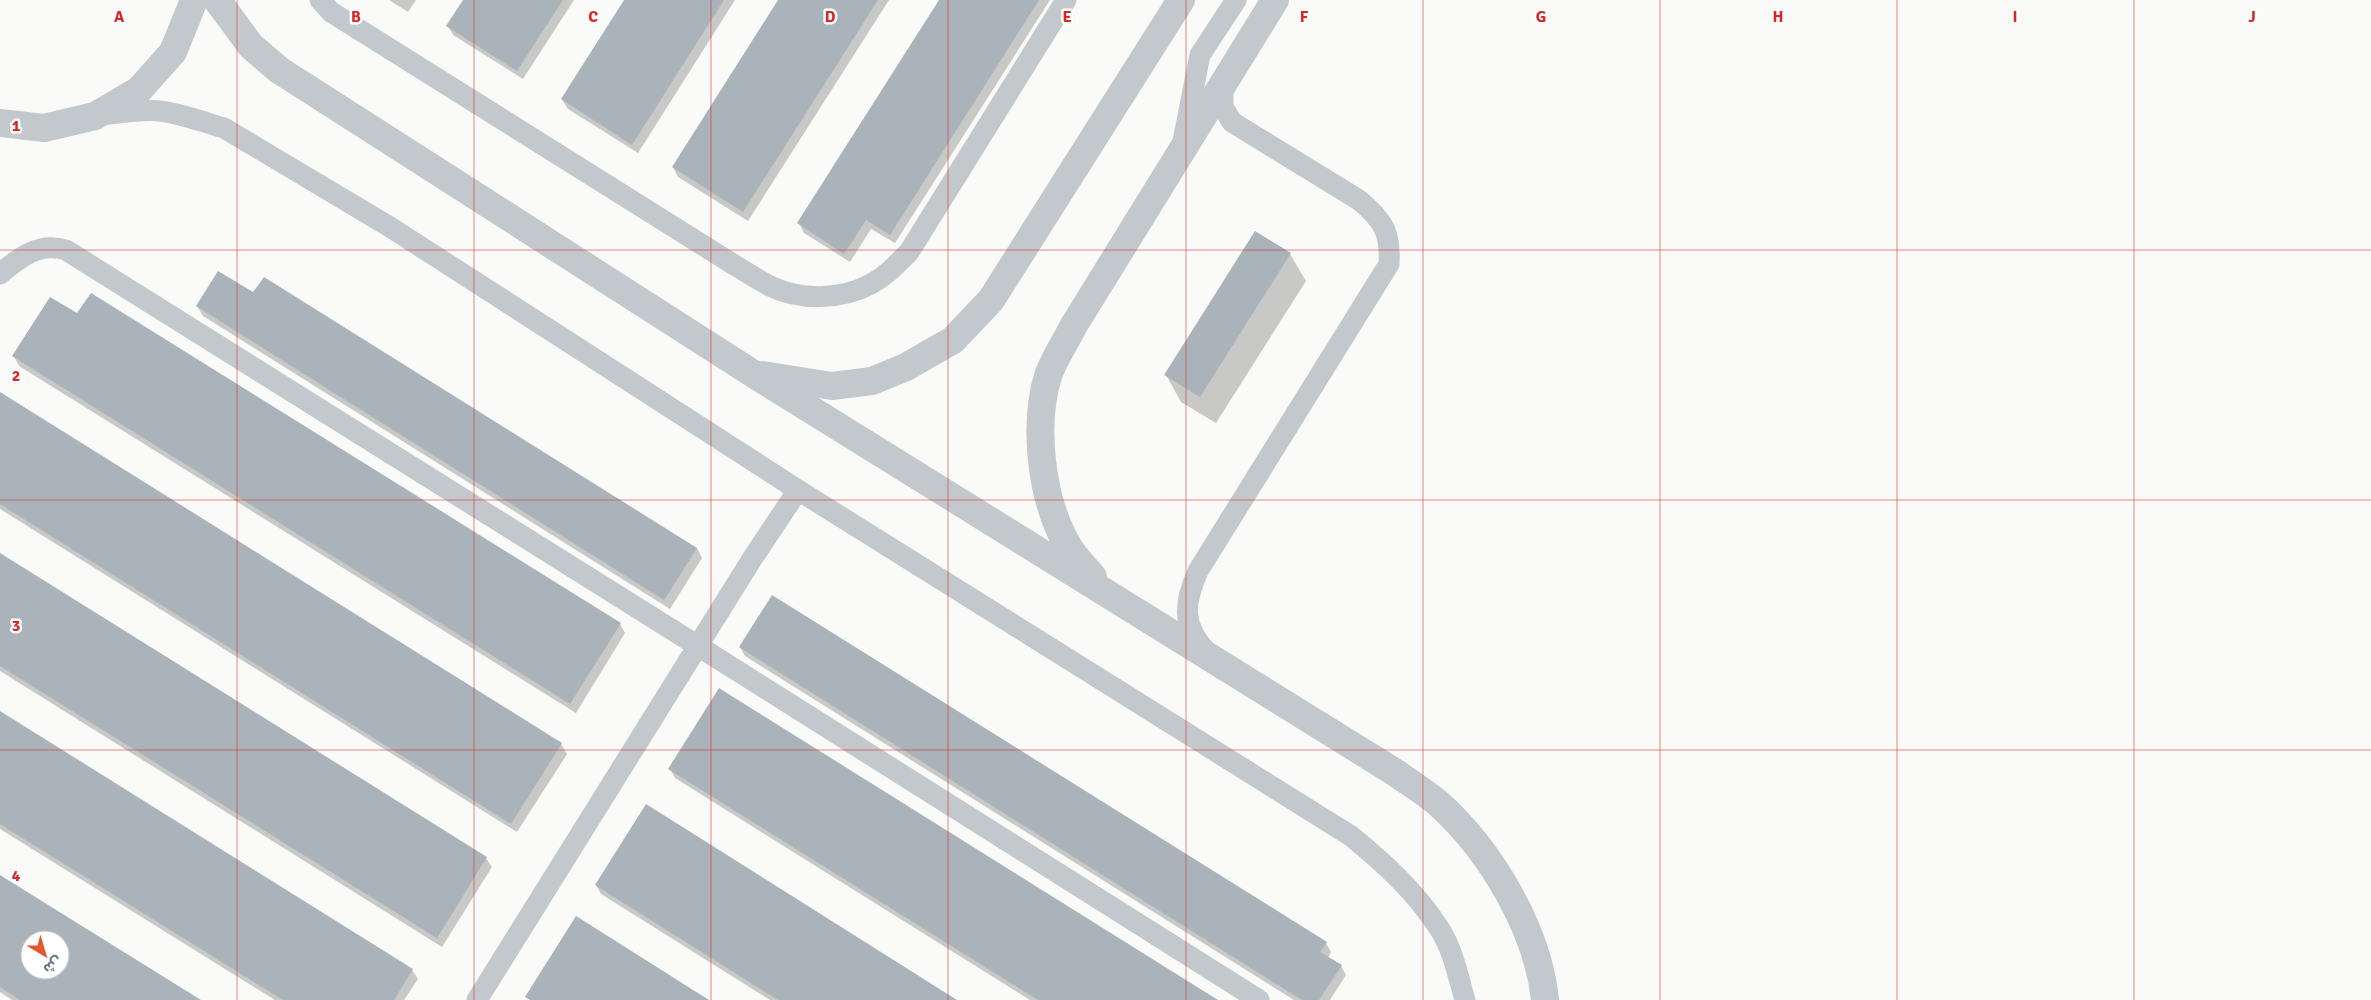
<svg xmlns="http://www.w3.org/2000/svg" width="2371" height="1000" font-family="Signika,'Noto Sans Arabic',sans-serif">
  <rect width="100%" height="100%" fill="#fafaf8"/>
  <g fill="#0003" fill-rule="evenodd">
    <polygon points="389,0 416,0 408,12"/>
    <polygon points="464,0 574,0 523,79 453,35 448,26"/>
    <polygon points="626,0 735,0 638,153 568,109 562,99"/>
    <polygon points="780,0 889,0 748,221 678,177 673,167"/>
    <polygon points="941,0 1050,0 895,243 871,229 850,262 804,233 799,223"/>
    <polygon points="1290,254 1306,281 1216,423 1181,402 1166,375"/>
    <polygon points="197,306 697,548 702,558 670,609 203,316"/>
    <polygon points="14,356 620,624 625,633 576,713 19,366"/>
    <polygon points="0,394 561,744 567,754 517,832 0,509"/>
    <polygon points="0,555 486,858 492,867 442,947 0,671"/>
    <polygon points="740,647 1326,943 1331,952 1328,958 1341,966 1346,975 1330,1000 1294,1000 745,656"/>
    <polygon points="0,713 412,970 418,979 404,1000 275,1000 0,829"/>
    <polygon points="670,769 1215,1000 1030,1000 675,778"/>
    <path d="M0,876L198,1000H12L0,992ZM30,940H60V970H30Z"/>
    <polygon points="596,885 955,1000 770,1000 601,894"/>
  </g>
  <g fill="#aab3b9" fill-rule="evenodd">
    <polygon points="463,0 563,0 517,71 446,26"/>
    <polygon points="624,0 724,0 632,145 561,99"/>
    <polygon points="778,0 878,0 743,212 672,167"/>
    <polygon points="939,0 1039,0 890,235 866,220 844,254 797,223"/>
    <polygon points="1255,231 1291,253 1200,397 1164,375"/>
    <polygon points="218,271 253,292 264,277 697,548 664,600 196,306"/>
    <polygon points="91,293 621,623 570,704 12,356 50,297 77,313"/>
    <polygon points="0,392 562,743 511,824 0,504"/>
    <polygon points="0,553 487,857 437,938 0,666"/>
    <polygon points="772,595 1327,942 1320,952 1342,965 1319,1000 1302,1000 739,647"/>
    <polygon points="719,688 1218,1000 1038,1000 668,769"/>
    <polygon points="0,711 413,969 394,1000 283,1000 0,824"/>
    <polygon points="646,804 957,1000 778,1000 595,885"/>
    <path d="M0,875L201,1000H20L0,987ZM30,940H60V970H30Z"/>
    <polygon points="576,916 709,1000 530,1000 525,997"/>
  </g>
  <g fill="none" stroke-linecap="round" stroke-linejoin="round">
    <g stroke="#c3c8cc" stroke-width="21">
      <path d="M320,0L331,12L736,266C748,273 758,280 770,286C801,301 841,300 871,284C886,276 897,264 909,252L1066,0"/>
      <path d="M102,115C121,113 141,109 160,111C182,114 204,122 224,128L390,227L798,490L1351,836C1384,863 1415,891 1439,928C1453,949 1458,976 1465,1000"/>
      <polyline points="1183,141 1200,55 1236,0"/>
      <path d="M0,274C20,257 39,242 66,250L698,646L1259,1000"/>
      <path d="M1207,652C1181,625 1184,603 1198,571L1389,264C1391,232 1383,220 1359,200L1232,122L1223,107V80"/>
      <polyline points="477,1000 752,559 798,490"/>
    </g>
    <g stroke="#c3c8cc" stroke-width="28">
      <path d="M217,0L251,46L279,70L752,373L1396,773C1410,783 1426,793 1439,804C1491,851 1538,930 1545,1000"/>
      <polyline points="0,123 44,128 95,116 139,90 173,52 194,0"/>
      <polyline points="763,375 832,386 872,381 906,367 953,340 991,300 1181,0"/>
      <path d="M1093,577C1085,567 1073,556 1067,544C1041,499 1033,425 1048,376C1054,359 1066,341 1074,325L1275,0"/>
    </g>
  </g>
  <path fill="none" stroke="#d62828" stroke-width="1" stroke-opacity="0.55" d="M237,0V1000M474,0V1000M711,0V1000M948,0V1000M1186,0V1000M1423,0V1000M1660,0V1000M1897,0V1000M2134,0V1000M0,250H2371M0,500H2371M0,750H2371"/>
  <g font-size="16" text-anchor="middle" font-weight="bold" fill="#d62828" stroke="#fff" stroke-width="5" stroke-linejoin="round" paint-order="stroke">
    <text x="119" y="22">A</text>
    <text x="356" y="22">B</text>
    <text x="593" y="22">C</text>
    <text x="830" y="22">D</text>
    <text x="1067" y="22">E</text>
    <text x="1304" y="22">F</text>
    <text x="1541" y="22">G</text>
    <text x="1778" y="22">H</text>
    <text x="2015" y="22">I</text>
    <text x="2252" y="22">J</text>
    <text x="16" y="131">1</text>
    <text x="16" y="381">2</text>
    <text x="16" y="631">3</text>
    <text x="16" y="881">4</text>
  </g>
  <g transform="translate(45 955) rotate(142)"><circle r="24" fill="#ffffff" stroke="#c1c8cd"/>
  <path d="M0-4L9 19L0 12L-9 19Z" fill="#e4572e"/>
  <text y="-8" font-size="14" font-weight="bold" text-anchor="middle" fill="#657683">ش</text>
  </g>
</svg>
